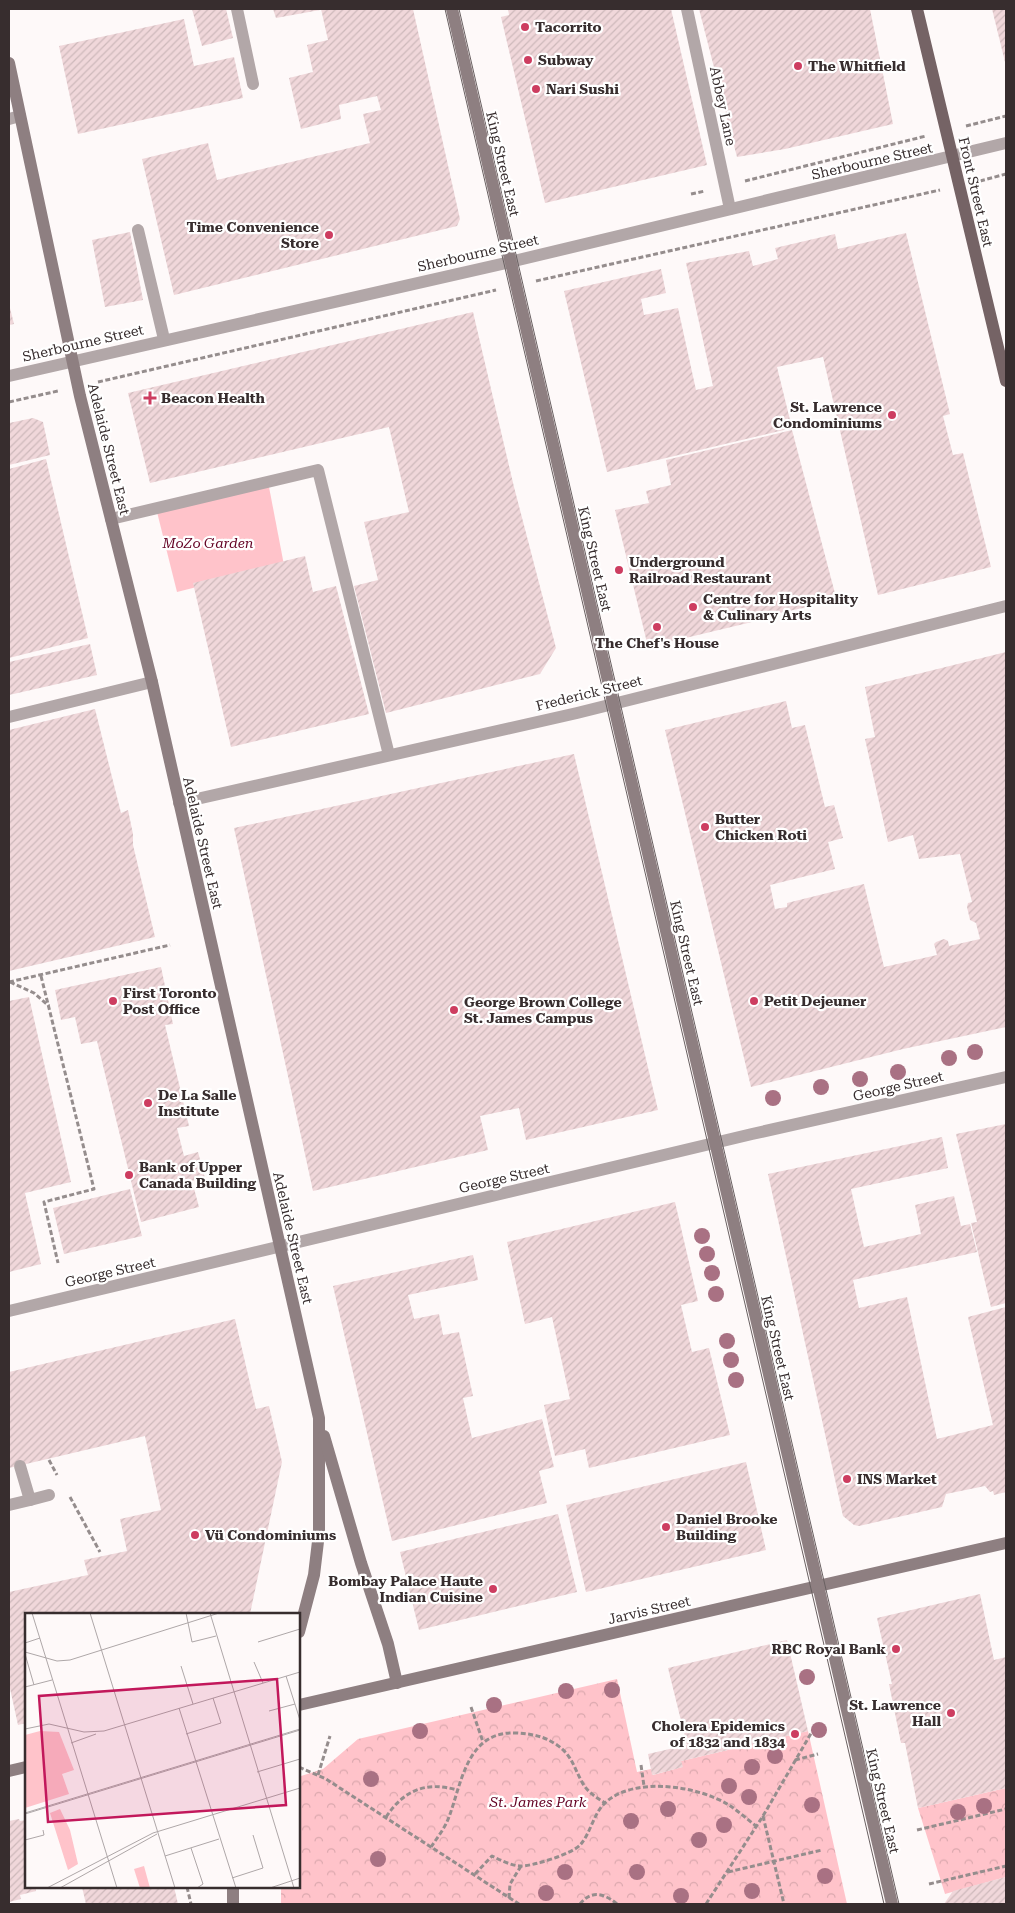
<svg xmlns="http://www.w3.org/2000/svg" width="1015" height="1913" font-family="'Roboto Serif',serif">
  <defs>
    <pattern id="forest-crowns" width="20" height="18" patternUnits="userSpaceOnUse" patternTransform="scale(1.25)"><rect width="20" height="18" fill="#ffc3ca"/><path d="M2 6a3 3 0 1 1 6 0M12 15a3 3 0 1 1 6 0" fill="none" stroke="#dba8ae"/></pattern>
    <pattern id="building-hatch" width="6" height="6" patternUnits="userSpaceOnUse" patternTransform="scale(1.25)"><rect width="6" height="6" fill="#f0d7da"/><path d="M-1 1l2-2M0 6l6-6M5 7l2-2" fill="none" stroke="#ceb9bb"/></pattern>
  </defs>
  <rect width="100%" height="100%" fill="#fef9f9"/>
  <polygon fill="#ffc3ca" points="269,487 284,565 177,592 157,512"/>
  <g fill="url(#forest-crowns)">
    <polygon points="617,1679 637,1772 651,1769 653,1775 682,1767 681,1761 808,1731 847,1904 281,1904 281,1887 299,1887 299,1783 301,1776 323,1769 358,1739"/>
    <polygon points="1006,1788 1006,1877 945,1894 918,1808"/>
  </g>
  <g fill="url(#building-hatch)">
    <polygon points="192,9 226,9 233,38 202,46"/>
    <polygon points="273,9 320,9 320,10 276,18"/>
    <polygon points="321,9 413,9 460,219 457,226 174,295 142,159 208,143 217,180 370,143 363,114 381,110 377,96 339,105 341,119 301,129 289,78 313,72 307,45 328,40"/>
    <polygon points="508,9 671,9 707,165 545,203 501,17 509,15"/>
    <polygon points="699,9 870,9 893,124 785,149 737,157"/>
    <polygon points="992,9 1006,9 1006,66"/>
    <polygon points="184,19 194,66 234,57 243,98 78,134 59,46"/>
    <polygon points="130,232 143,300 105,307 92,240"/>
    <polygon points="906,233 950,414 943,416 953,455 963,453 991,567 878,595 823,357 777,367 792,428 607,472 564,291 661,269 666,293 641,299 644,315 678,308 696,390 713,386 686,263 749,251 753,266 778,259 775,248 835,234 838,249"/>
    <polygon points="9,304 14,324 9,325"/>
    <polygon points="473,312 514,487 556,648 540,674 386,713 354,586 378,580 364,522 409,512 389,427 150,483 128,393"/>
    <polygon points="33,418 43,422 50,455 9,465 9,423"/>
    <polygon points="792,430 837,601 774,614 768,611 757,614 752,622 648,647 615,510 649,503 646,491 671,485 666,460"/>
    <polygon points="46,459 88,638 9,658 9,469"/>
    <polygon points="305,556 313,592 336,586 369,714 231,747 193,583"/>
    <polygon points="90,644 97,675 9,695 9,662"/>
    <polygon points="1006,652 1006,1027 903,1049 751,1087 665,730 786,701 792,728 805,725 825,807 834,805 843,838 828,842 835,869 770,885 775,909 787,907 787,903 864,884 884,967 937,955 934,944 936,942 944,939 948,941 949,946 980,939 976,923 970,920 967,907 968,903 972,902 960,854 919,859 913,835 888,842 865,739 875,737 865,687"/>
    <polygon points="95,709 121,813 128,810 133,834 133,845 155,937 9,971 9,730"/>
    <polygon points="574,754 658,1110 526,1140 519,1108 480,1116 488,1150 313,1191 234,828"/>
    <polygon points="161,967 173,1024 165,1025 189,1126 177,1128 184,1156 198,1152 205,1178 192,1181 199,1207 141,1222 97,1041 81,1044 75,1017 61,1020 55,990"/>
    <polygon points="29,997 71,1182 25,1193 41,1264 9,1272 9,1001"/>
    <polygon points="1006,1124 1006,1303 991,1307 971,1223 977,1222 956,1134"/>
    <polygon points="942,1137 948,1168 851,1189 864,1247 921,1234 915,1205 954,1196 961,1226 970,1224 977,1252 853,1280 859,1308 907,1297 937,1439 993,1425 968,1317 1006,1307 1006,1492 994,1495 993,1491 990,1492 985,1486 946,1494 942,1507 859,1526 854,1525 843,1516 768,1174"/>
    <polygon points="130,1189 142,1236 64,1254 53,1208"/>
    <polygon points="675,1202 698,1301 681,1305 692,1352 709,1348 730,1435 589,1468 585,1449 555,1456 544,1405 570,1399 552,1317 525,1324 507,1242"/>
    <polygon points="473,1255 478,1280 408,1295 414,1319 439,1314 443,1335 459,1332 473,1396 463,1398 472,1438 542,1419 554,1467 539,1471 547,1503 392,1541 333,1286"/>
    <polygon points="235,1319 256,1409 269,1406 282,1462 250,1614 26,1614 26,1723 18,1725 9,1684 9,1592 88,1575 84,1560 127,1551 120,1519 161,1510 145,1436 9,1468 9,1372"/>
    <polygon points="746,1462 766,1550 586,1592 566,1505"/>
    <polygon points="558,1514 577,1592 419,1630 400,1552"/>
    <polygon points="980,1594 994,1660 1006,1657 1006,1788 918,1808 905,1743 901,1743 889,1684 892,1684 877,1618"/>
    <polygon points="787,1640 808,1731 681,1761 683,1767 652,1775 648,1754 687,1745 668,1668"/>
    <polygon points="19,1819 20,1821 26,1820 26,1887 36,1887 36,1891 20,1895 21,1899 9,1902 9,1821"/>
    <polygon points="1006,1877 1006,1904 944,1904 953,1891"/>
    <polygon points="82,1887 174,1887 178,1904 86,1904"/>
  </g>
  <g fill="none" stroke-linecap="round" stroke-linejoin="round">
    <g stroke="#958d8d" stroke-width="3" stroke-dasharray="5 2.5" stroke-linecap="butt">
      <polyline points="966,126 1006,116"/>
      <polyline points="745,181 926,136"/>
      <polyline points="980,181 1006,174"/>
      <polyline points="691,194 705,191"/>
      <polyline points="536,281 940,190"/>
      <polyline points="98,382 496,290"/>
      <polyline points="9,402 58,391"/>
      <polyline points="41,976 94,1189 44,1202 58,1263"/>
      <polyline points="9,982 170,945"/>
      <polyline points="10,982 34,993 49,1006"/>
      <polyline points="49,1460 57,1475"/>
      <polyline points="70,1497 100,1552"/>
      <polyline points="471,1707 483,1742"/>
      <polyline points="795,1760 818,1754"/>
      <polyline points="641,1765 644,1786"/>
      <polyline points="299,1767 326,1779 519,1904"/>
      <polyline points="318,1775 330,1736"/>
      <polyline points="763,1816 784,1904"/>
      <path d="M386,1817C404,1790 426,1781 457,1790"/>
      <polyline points="917,1830 1006,1809"/>
      <path d="M431,1847C437,1838 445,1828 449,1817C462,1782 467,1730 517,1733C532,1734 544,1736 557,1745C572,1755 574,1768 582,1782C587,1792 596,1797 605,1803"/>
      <polyline points="728,1872 822,1850"/>
      <path d="M475,1874L492,1856C500,1860 512,1866 521,1866C533,1866 573,1854 581,1844C591,1832 594,1812 606,1802C636,1776 698,1786 729,1805C738,1811 747,1819 756,1826"/>
      <polyline points="929,1884 1006,1866"/>
      <polyline points="187,1887 191,1904"/>
      <polyline points="509,1898 510,1884 521,1866"/>
      <path d="M580,1904C591,1890 604,1893 617,1904"/>
      <polyline points="706,1904 763,1816 813,1730"/>
    </g>
    <g stroke="#b2a7a8" stroke-width="12">
      <polyline points="237,9 253,84"/>
      <polyline points="687,9 730,209"/>
      <polyline points="9,119 20,116"/>
      <polyline points="138,230 164,339"/>
      <polyline points="111,519 318,470 389,755"/>
      <polyline points="9,717 152,682"/>
      <polyline points="20,1466 30,1500 49,1495"/>
      <polyline points="9,1505 30,1500"/>
    </g>
    <g stroke="#b2a7a8" stroke-width="12">
      <polyline points="179,803 577,713 1006,606"/>
      <polyline points="9,1311 752,1134 1006,1077"/>
    </g>
    <polyline stroke="#b2a7a8" stroke-width="12" points="9,376 510,262 1006,143"/>
    <g stroke="#8e7f81" stroke-width="12">
      <polyline points="452,9 892,1904"/>
      <polyline points="9,63 80,396 152,682 319,1418 319,1533 314,1575 299,1632"/>
      <polyline points="324,1436 361,1563 388,1644 397,1683"/>
      <polyline points="299,1705 1006,1543"/>
      <polyline points="9,1771 26,1767"/>
      <polyline points="233,1887 233,1904"/>
    </g>
    <polyline stroke="#756365" stroke-width="12" points="917,9 1006,381"/>
    <g stroke="#696061" stroke-width="1">
      <polyline points="445,9 884,1904"/>
      <polyline points="459,9 899,1904"/>
    </g>
  </g>
  <g fill="#a97183">
    <circle cx="975" cy="1052" r="8"/>
    <circle cx="949" cy="1058" r="8"/>
    <circle cx="898" cy="1072" r="8"/>
    <circle cx="860" cy="1079" r="8"/>
    <circle cx="821" cy="1087" r="8"/>
    <circle cx="773" cy="1098" r="8"/>
    <circle cx="702" cy="1236" r="8"/>
    <circle cx="707" cy="1254" r="8"/>
    <circle cx="712" cy="1273" r="8"/>
    <circle cx="716" cy="1294" r="8"/>
    <circle cx="727" cy="1341" r="8"/>
    <circle cx="731" cy="1360" r="8"/>
    <circle cx="736" cy="1380" r="8"/>
    <circle cx="807" cy="1677" r="8"/>
    <circle cx="612" cy="1690" r="8"/>
    <circle cx="566" cy="1691" r="8"/>
    <circle cx="494" cy="1705" r="8"/>
    <circle cx="819" cy="1730" r="8"/>
    <circle cx="420" cy="1731" r="8"/>
    <circle cx="775" cy="1756" r="8"/>
    <circle cx="752" cy="1767" r="8"/>
    <circle cx="371" cy="1779" r="8"/>
    <circle cx="729" cy="1786" r="8"/>
    <circle cx="749" cy="1797" r="8"/>
    <circle cx="812" cy="1805" r="8"/>
    <circle cx="984" cy="1806" r="8"/>
    <circle cx="668" cy="1809" r="8"/>
    <circle cx="958" cy="1812" r="8"/>
    <circle cx="631" cy="1821" r="8"/>
    <circle cx="724" cy="1825" r="8"/>
    <circle cx="699" cy="1840" r="8"/>
    <circle cx="378" cy="1859" r="8"/>
    <circle cx="565" cy="1872" r="8"/>
    <circle cx="637" cy="1872" r="8"/>
    <circle cx="825" cy="1876" r="8"/>
    <circle cx="752" cy="1891" r="8"/>
    <circle cx="546" cy="1893" r="8"/>
    <circle cx="681" cy="1896" r="8"/>
  </g>
  <g fill="#cd3d60" stroke="#fff" stroke-width="2">
    <circle cx="525" cy="27" r="5"/>
    <circle cx="528" cy="60" r="5"/>
    <circle cx="798" cy="66" r="5"/>
    <circle cx="536" cy="89" r="5"/>
    <circle cx="329" cy="235" r="5"/>
    <path d="M147.5 390.5h5v5h5v5h-5v5h-5v-5h-5v-5h5z"/>
    <circle cx="892" cy="415" r="5"/>
    <circle cx="619" cy="570" r="5"/>
    <circle cx="693" cy="607" r="5"/>
    <circle cx="657" cy="627" r="5"/>
    <circle cx="705" cy="827" r="5"/>
    <circle cx="113" cy="1001" r="5"/>
    <circle cx="754" cy="1001" r="5"/>
    <circle cx="454" cy="1010" r="5"/>
    <circle cx="148" cy="1103" r="5"/>
    <circle cx="129" cy="1175" r="5"/>
    <circle cx="847" cy="1479" r="5"/>
    <circle cx="666" cy="1527" r="5"/>
    <circle cx="195" cy="1535" r="5"/>
    <circle cx="493" cy="1589" r="5"/>
    <circle cx="896" cy="1649" r="5"/>
    <circle cx="951" cy="1713" r="5"/>
    <circle cx="795" cy="1734" r="5"/>
  </g>
  <g text-anchor="middle" dominant-baseline="central" stroke-width="4.5" stroke-linejoin="round" paint-order="stroke">
    <g font-size="14" font-weight="bold" fill="#372d2e" stroke="#fff" text-anchor="start">
      <text x="535" y="27">Tacorrito</text>
      <text x="538" y="60">Subway</text>
      <text x="808" y="66">The Whitfield</text>
      <text x="546" y="89">Nari Sushi</text>
      <text x="319" y="227" text-anchor="end">Time Convenience<tspan x="319" dy="16">Store</tspan></text>
      <text x="161" y="398">Beacon Health</text>
      <text x="882" y="407" text-anchor="end">St. Lawrence<tspan x="882" dy="16">Condominiums</tspan></text>
      <text x="629" y="562">Underground<tspan x="629" dy="16">Railroad Restaurant</tspan></text>
      <text x="703" y="599">Centre for Hospitality<tspan x="703" dy="16">&amp; Culinary Arts</tspan></text>
      <text x="657" y="643" text-anchor="middle">The Chef's House</text>
      <text x="715" y="819">Butter<tspan x="715" dy="16">Chicken Roti</tspan></text>
      <text x="123" y="993">First Toronto<tspan x="123" dy="16">Post Office</tspan></text>
      <text x="764" y="1001">Petit Dejeuner</text>
      <text x="464" y="1002">George Brown College<tspan x="464" dy="16">St. James Campus</tspan></text>
      <text x="158" y="1095">De La Salle<tspan x="158" dy="16">Institute</tspan></text>
      <text x="139" y="1167">Bank of Upper<tspan x="139" dy="16">Canada Building</tspan></text>
      <text x="857" y="1479">INS Market</text>
      <text x="676" y="1519">Daniel Brooke<tspan x="676" dy="16">Building</tspan></text>
      <text x="205" y="1535">Vü Condominiums</text>
      <text x="483" y="1581" text-anchor="end">Bombay Palace Haute<tspan x="483" dy="16">Indian Cuisine</tspan></text>
      <text x="886" y="1649" text-anchor="end">RBC Royal Bank</text>
      <text x="941" y="1705" text-anchor="end">St. Lawrence<tspan x="941" dy="16">Hall</tspan></text>
      <text x="785" y="1726" text-anchor="end">Cholera Epidemics<tspan x="785" dy="16">of 1832 and 1834</tspan></text>
    </g>
    <g font-size="14" fill="#372d2e" stroke="#fff">
      <text transform="translate(723 106) rotate(78)">Abbey Lane</text>
      <text transform="translate(872 161) rotate(-13)">Sherbourne Street</text>
      <text transform="translate(503 164) rotate(77)">King Street East</text>
      <text transform="translate(976 192) rotate(77)">Front Street East</text>
      <text transform="translate(478 253) rotate(-13)">Sherbourne Street</text>
      <text transform="translate(83 343) rotate(-13)">Sherbourne Street</text>
      <text transform="translate(109 449) rotate(76)">Adelaide Street East</text>
      <text transform="translate(595 559) rotate(77)">King Street East</text>
      <text transform="translate(589 693) rotate(-14)">Frederick Street</text>
      <text transform="translate(203 843) rotate(77)">Adelaide Street East</text>
      <text transform="translate(687 953) rotate(77)">King Street East</text>
      <text transform="translate(898 1086) rotate(-13)">George Street</text>
      <text transform="translate(504 1178) rotate(-13)">George Street</text>
      <text transform="translate(293 1238) rotate(77)">Adelaide Street East</text>
      <text transform="translate(110 1272) rotate(-13)">George Street</text>
      <text transform="translate(778 1348) rotate(77)">King Street East</text>
      <text transform="translate(649 1610) rotate(-13)">Jarvis Street</text>
      <text transform="translate(883 1801) rotate(77)">King Street East</text>
    </g>
    <g font-size="14" font-style="italic" fill="#630123" stroke="#fff">
      <text x="208" y="543">MoZo Garden</text>
      <text x="538" y="1802">St. James Park</text>
    </g>
  </g>
  <g transform="translate(25 1613)">
    <rect width="275" height="275" fill="#fef9f9"/>
    <path d="M119,253L125,275H115L109,256Z" fill="#ffc3ca"/>
    <path d="M15,118L34,119L49,157L37,161L44,181L0,195V122ZM35,196L45,217L53,251L43,257L25,200Z" fill="#ffc3ca"/>
    <path fill="none" stroke="#aea7a8" stroke-width="1" d="M7,0L92,275M65,0L150,275M161,0L167,29L191,23M185,0L269,275M233,29L275,16M0,30L15,25M0,39L32,48L45,47L194,0M0,41L9,72M229,49L238,70M156,53L168,91M261,63L275,107M0,74L27,67M154,95L211,275M244,98L270,91M0,116L24,111L59,119L79,118L275,59M161,121L196,110L188,85M46,130L71,121M232,159L275,146M0,200L275,116M0,201L275,117M0,227L19,222L18,217M166,235L178,271L172,275M140,243L194,226M207,265L238,255L228,222M22,275L128,220L275,175M35,275L132,221M245,275L275,265"/>
    <path fill="#c2185b" fill-opacity="0.15" stroke="#c2185b" stroke-width="2.5" d="M252,66L261,192L23,209L14,83Z"/>
    <rect width="275" height="275" fill="none" stroke="#372d2e" stroke-width="2.5"/>
  </g>
  <rect width="1015" height="1913" fill="none" stroke="#372d2e" stroke-width="20"/>
</svg>
